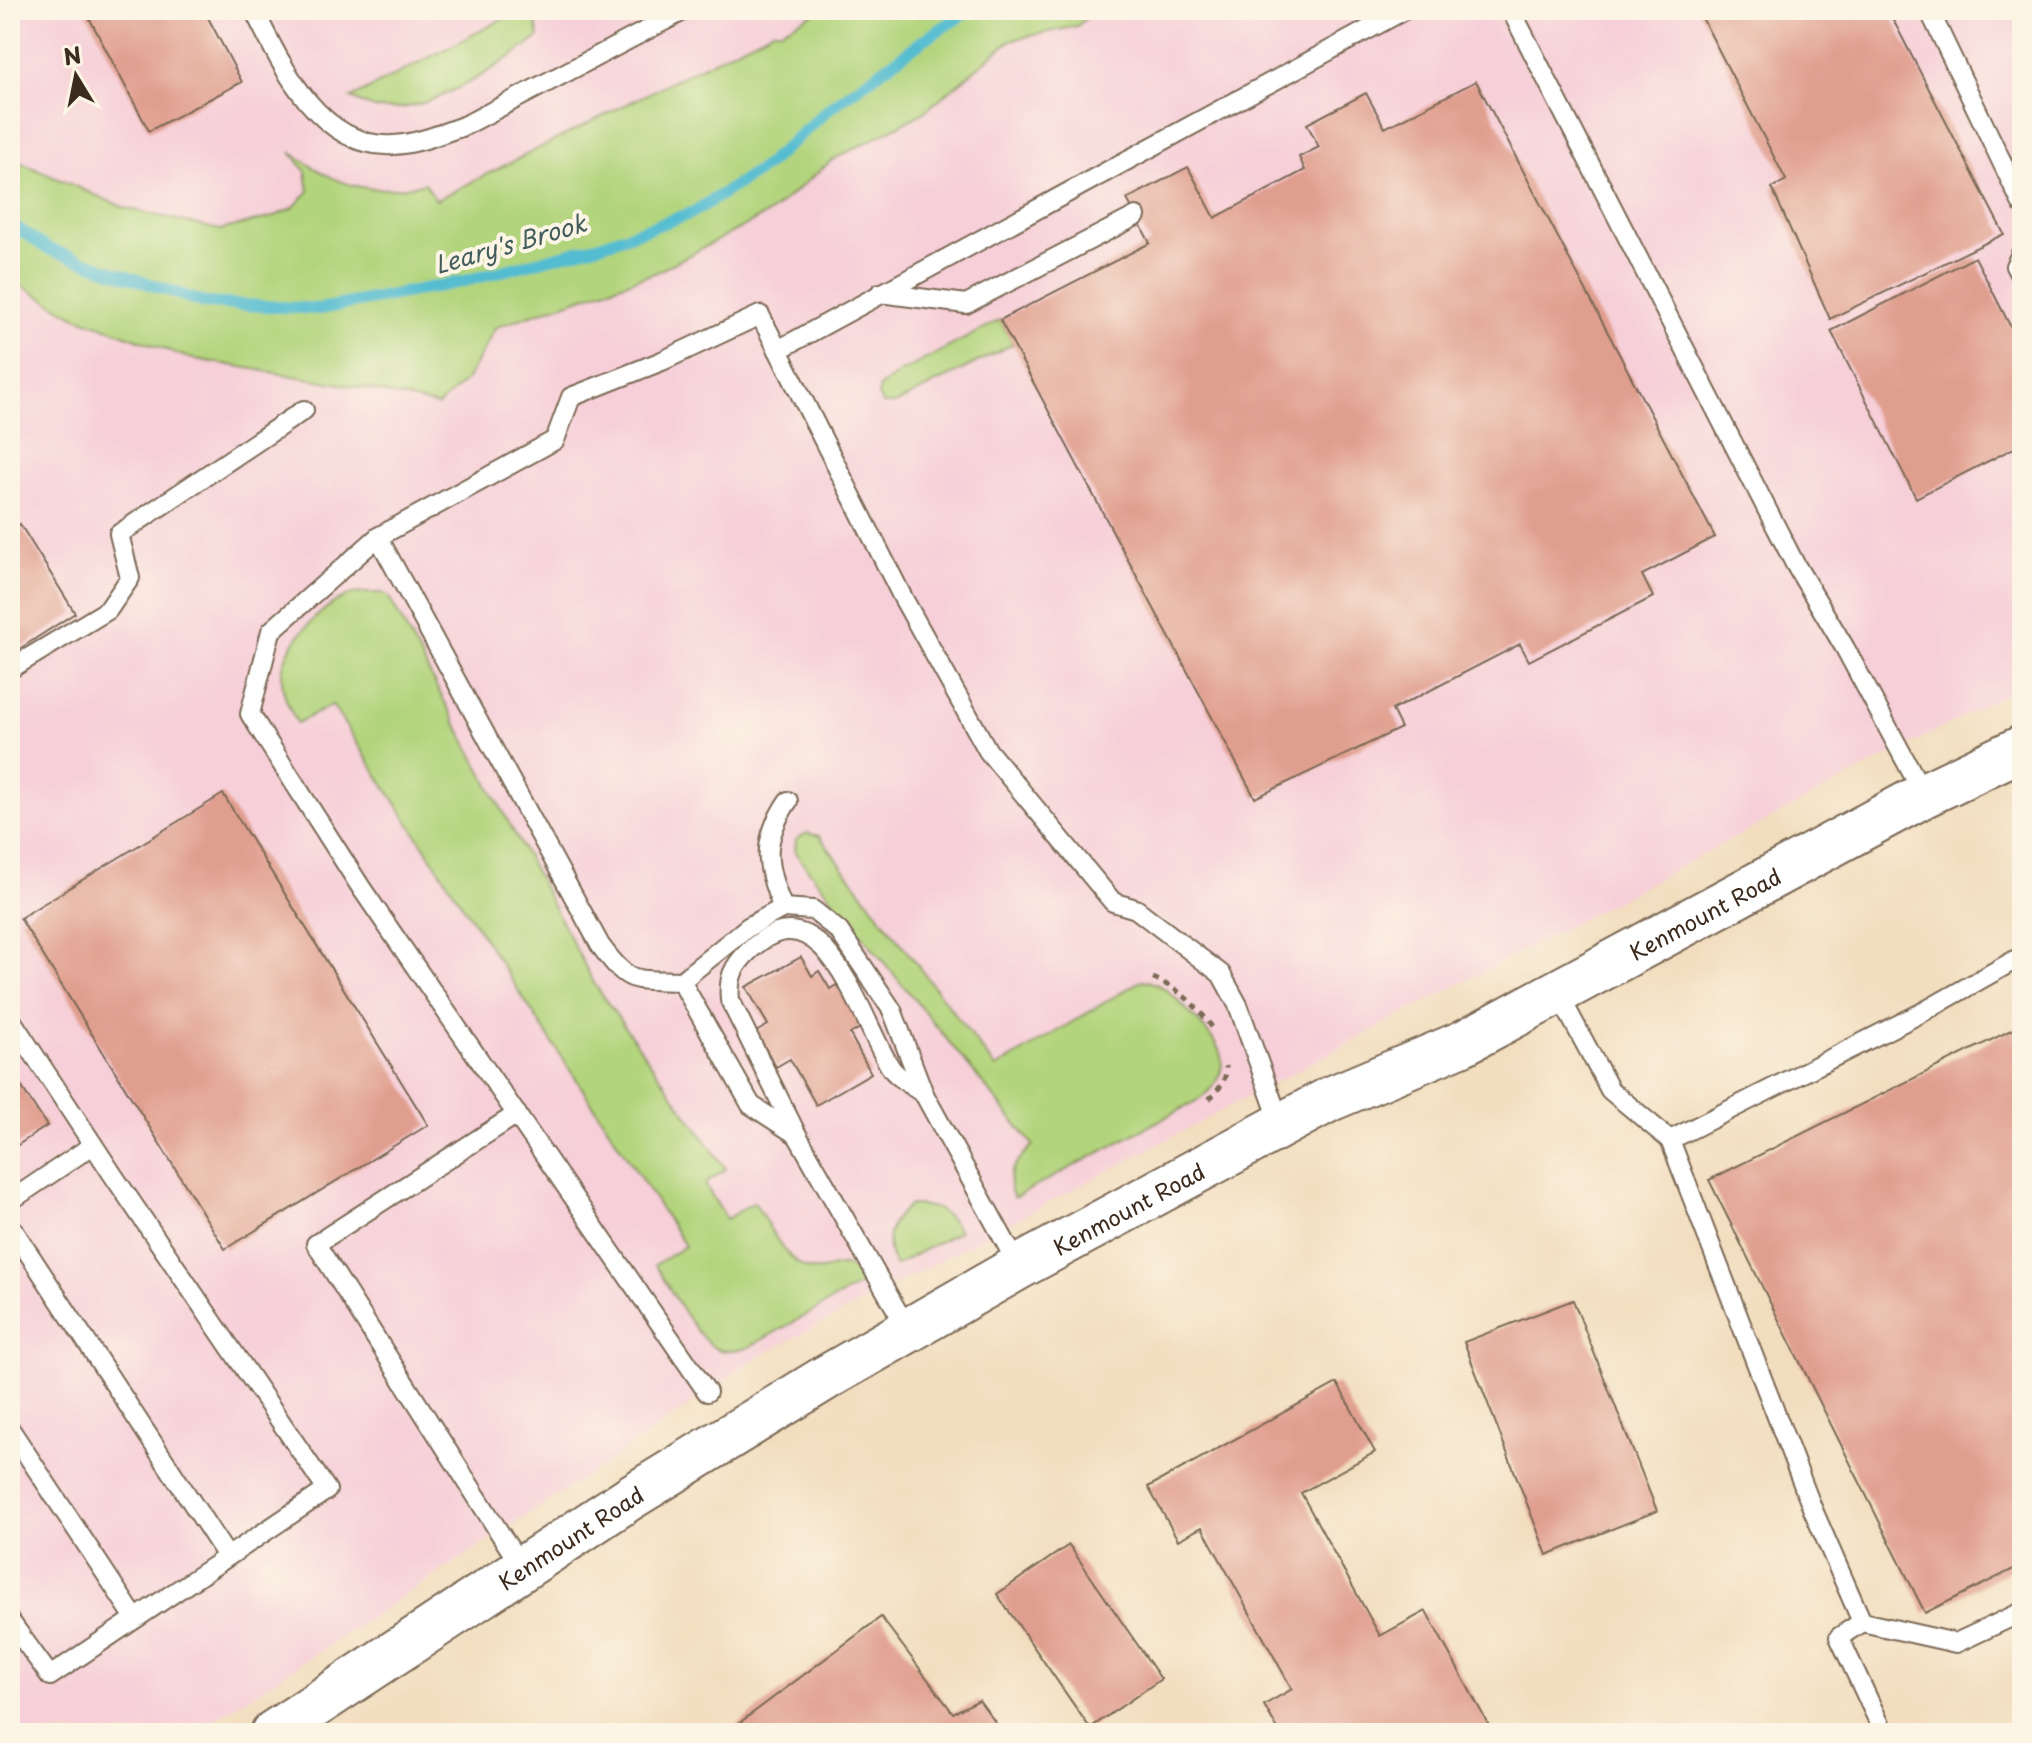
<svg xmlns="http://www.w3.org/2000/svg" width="2032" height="1743" font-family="'Playpen Sans',sans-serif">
  <rect width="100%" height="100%" fill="#fcf5e5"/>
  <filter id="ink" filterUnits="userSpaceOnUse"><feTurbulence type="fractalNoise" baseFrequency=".0125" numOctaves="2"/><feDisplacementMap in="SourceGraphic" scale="16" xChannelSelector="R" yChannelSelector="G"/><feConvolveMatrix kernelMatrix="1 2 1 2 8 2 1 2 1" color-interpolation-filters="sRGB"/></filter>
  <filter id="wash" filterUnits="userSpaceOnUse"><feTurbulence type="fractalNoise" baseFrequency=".006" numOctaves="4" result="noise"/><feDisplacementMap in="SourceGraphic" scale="32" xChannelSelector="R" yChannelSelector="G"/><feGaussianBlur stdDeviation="1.8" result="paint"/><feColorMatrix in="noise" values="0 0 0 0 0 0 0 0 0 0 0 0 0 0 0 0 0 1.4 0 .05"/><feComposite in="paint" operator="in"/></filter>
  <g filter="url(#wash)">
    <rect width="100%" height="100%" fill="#f2debf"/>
    <polygon fill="#f6cfd8" points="10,10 2022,10 2022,685 751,1361 622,1453 194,1733 10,1733"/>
    <g fill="#b2d47c" stroke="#767f4d" stroke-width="2">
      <path d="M520,10H544L542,18L536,23L539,37C499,66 426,117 375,108C367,106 359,101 351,98Z"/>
      <path d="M820,10H1096L1077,26L1011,40L923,113L832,160L771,212L657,272L496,327L468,378L438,406L364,388L189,358L74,316L10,279V158L125,208L220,230L273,217L293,208L309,191L306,172L291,152C336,186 370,197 425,183L436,200L774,30H782Z"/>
      <polygon points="1000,320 1013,344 895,404 883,404 878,396 880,387 901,372"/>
      <path d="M364,593H382L389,597L595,985L726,1169L705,1184L726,1219L754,1202C768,1222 784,1262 809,1269C835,1276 840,1250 865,1282L747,1348C737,1350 725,1353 715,1348C696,1338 668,1285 655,1265L685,1246L332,705L297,723C290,709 281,693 282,676C282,646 320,608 346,596C351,593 358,594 364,593Z"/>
      <path d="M807,833L819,836L996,1068L1142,980C1163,983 1174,996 1188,1011C1217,1041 1241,1065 1200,1099L1014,1198C1002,1174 1017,1161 1033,1145L799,858L795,850L796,840Z"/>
      <path d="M910,1205C934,1205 947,1210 959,1231L895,1266C882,1241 888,1221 910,1205Z"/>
    </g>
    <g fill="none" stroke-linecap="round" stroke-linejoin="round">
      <polyline stroke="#53bcd0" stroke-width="12" points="10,223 48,249 205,303 320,309 461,282 600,245 692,213 763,168 831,107 925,39 970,10"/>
    </g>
    <g id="blocks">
      <g fill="#e09e8e">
        <polygon points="85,10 204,10 242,82 149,131"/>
        <polygon points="1698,10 1888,10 2004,234 1830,319 1772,188 1786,180"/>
        <polygon points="1476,81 1715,537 1642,575 1653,597 1529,661 1520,644 1392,710 1401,728 1255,798 1000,320 1150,243 1127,199 1188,167 1215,218 1305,170 1299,157 1319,147 1307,124 1366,93 1385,128"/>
        <polygon points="1975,257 2022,349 2022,444 1916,498 1831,331"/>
        <polygon points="20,524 75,613 10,655 10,531"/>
        <polygon points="223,794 428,1125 225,1249 20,918"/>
        <polygon points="801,957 812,976 819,971 830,989 841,982 865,1025 850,1034 871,1073 816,1105 790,1059 776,1067 756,1032 768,1025 746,987"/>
        <polygon points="2013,1029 2022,1046 2022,1565 1925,1613 1709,1180"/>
        <polygon points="10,1069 47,1126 10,1150"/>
        <polygon points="1573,1300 1657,1511 1547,1555 1464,1342"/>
        <polygon points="1337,1383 1375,1452 1301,1493 1380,1636 1426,1611 1493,1733 1280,1733 1264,1705 1292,1689 1202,1527 1178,1540 1148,1487"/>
        <polygon points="1069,1545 1161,1679 1090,1728 997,1594"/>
        <polygon points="881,1617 953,1713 979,1700 1003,1733 726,1733"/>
      </g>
    </g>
  </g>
  <g filter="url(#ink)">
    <use href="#blocks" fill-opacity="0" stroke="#7b6956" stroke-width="2"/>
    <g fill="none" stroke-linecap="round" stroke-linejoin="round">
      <defs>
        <g id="lane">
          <path d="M254,10C281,65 320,149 393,145C418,144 443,133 466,125L685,10"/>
          <polyline points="1511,10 1795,564 1845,648 1924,795"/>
          <polyline points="1929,10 2022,204"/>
          <polyline points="2022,252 2015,266 2022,279"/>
          <polyline points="880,293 966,304 1136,216"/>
          <polyline points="778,350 903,598 988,751 1113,902 1136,909 1221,974 1238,1005 1281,1125"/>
          <path d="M378,537L600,945C630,986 633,979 681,981"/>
          <polyline points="10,669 108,610 130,578 119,534 304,410"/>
          <path d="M783,908C765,866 761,841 788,801"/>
          <polyline points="1558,993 1610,1090 1670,1140 1923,1012 2022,956"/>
          <polyline points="10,1018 113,1175 327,1490 50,1676 10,1621"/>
          <polyline points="517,1114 316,1244 522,1568"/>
          <path d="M797,1135L730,1000C728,978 733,966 749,951C825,878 862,1025 891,1068C898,1078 914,1087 924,1094"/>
          <polyline points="1670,1140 1813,1510 1862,1622 1956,1643 2022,1612"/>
          <polyline points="10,1201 93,1145"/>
          <polyline points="10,1225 227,1556"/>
          <polyline points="908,1330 797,1135 751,1105 681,981 748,927 783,908 813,910 839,931 892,1010 924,1094 1019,1267"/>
          <polyline points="707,1392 362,889 250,714 271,631 378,537 555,440 571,397 662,361 760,315 778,350 1404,10"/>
          <polyline points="10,1429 135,1618"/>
          <polyline points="1862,1622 1839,1637 1884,1733"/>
        </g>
        <g id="primary">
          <path id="s1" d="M273,1733L631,1497L827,1377L1019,1267L1330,1099L1463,1043L1924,795L2022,748"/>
        </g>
      </defs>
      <use href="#lane" stroke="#7b6956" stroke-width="22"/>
      <use href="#primary" stroke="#7b6956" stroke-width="48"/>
      <g stroke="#7b6956" stroke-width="5" stroke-dasharray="6 6" stroke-linecap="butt">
        <path d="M1153,978C1182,991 1193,1002 1212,1027"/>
        <path d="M1209,1099C1219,1090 1227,1080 1226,1066"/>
      </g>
      <use href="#lane" stroke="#fff" stroke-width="18"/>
      <use href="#primary" stroke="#fff" stroke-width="44"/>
    </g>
  </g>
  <g text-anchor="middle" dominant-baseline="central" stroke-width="8" stroke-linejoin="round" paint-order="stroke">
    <g font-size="22" fill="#3b2a1e" stroke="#fcf5e5">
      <text stroke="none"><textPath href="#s1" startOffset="1652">Kenmount Road</textPath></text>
      <text stroke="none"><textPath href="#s1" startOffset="1004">Kenmount Road</textPath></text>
      <text stroke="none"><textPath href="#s1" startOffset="356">Kenmount Road</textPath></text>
    </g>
    <g font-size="24" font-style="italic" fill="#435d5c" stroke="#fcf5e5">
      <text transform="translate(510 243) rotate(-16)">Leary's Brook</text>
    </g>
  </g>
  <rect width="2032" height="1743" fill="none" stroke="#fcf5e5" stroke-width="40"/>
  <g transform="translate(76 76) rotate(350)" stroke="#fcf5e5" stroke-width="6" paint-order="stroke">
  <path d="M0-6L14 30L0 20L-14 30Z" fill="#3b2a1e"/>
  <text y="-12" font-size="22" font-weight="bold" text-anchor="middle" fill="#3b2a1e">N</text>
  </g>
</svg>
